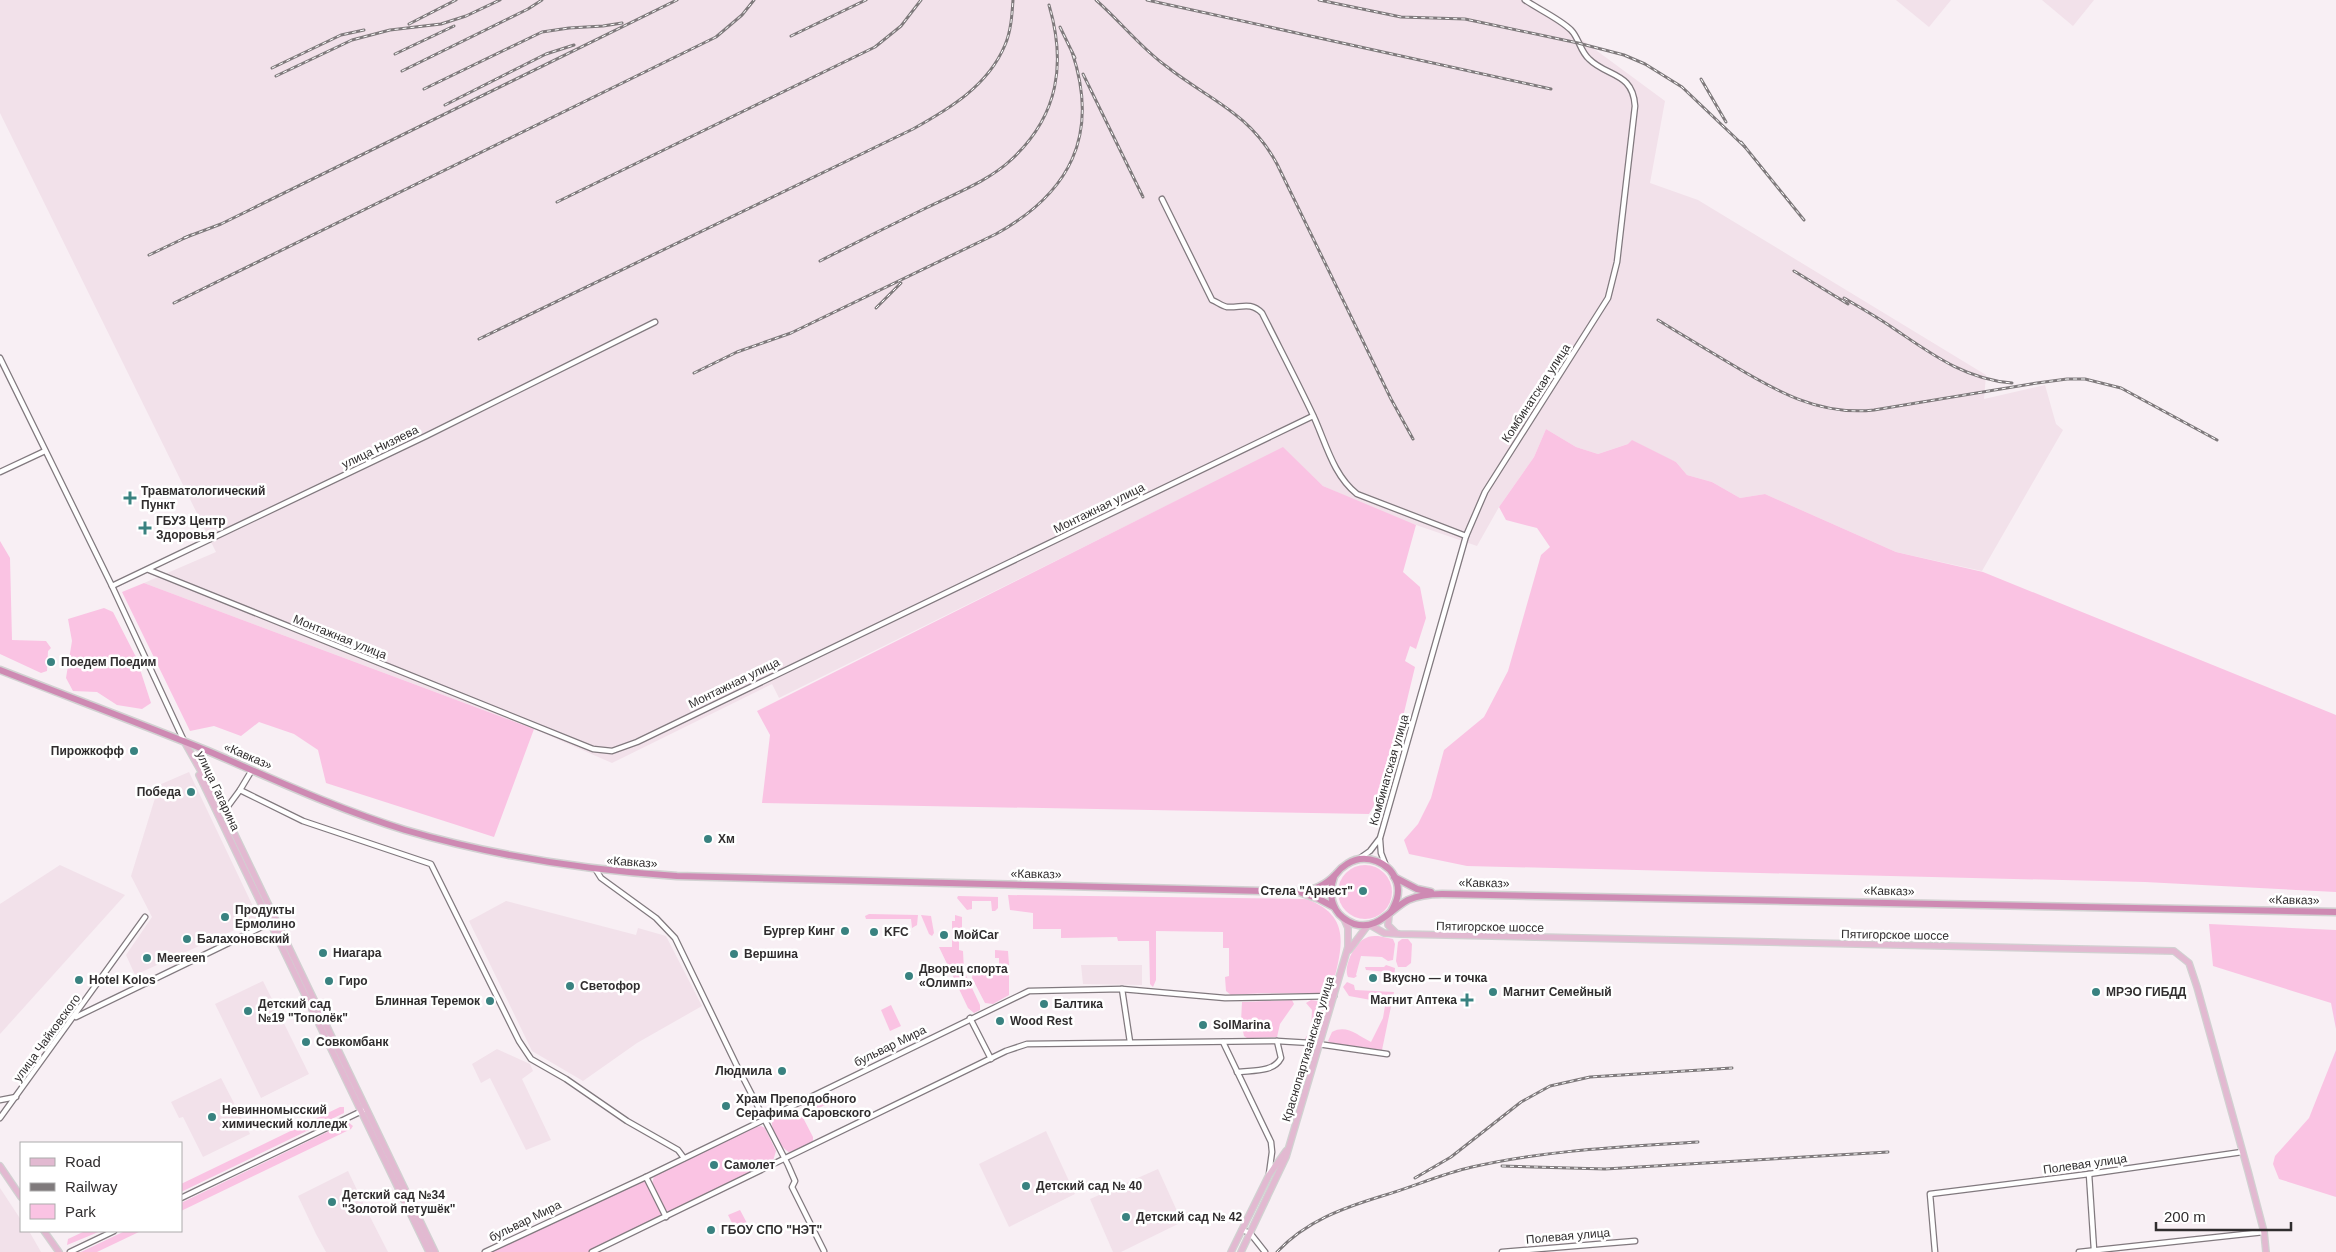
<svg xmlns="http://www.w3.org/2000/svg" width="2336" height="1252" font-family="Arial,sans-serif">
  <rect width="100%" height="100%" fill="#f8eff4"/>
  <g fill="#f2e1ea">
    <polygon points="0,0 1528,0 1665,101 1650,183 1698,200 1986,375 1984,399 2045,385 2056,424 2063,430 1982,571 1896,552 1765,494 1740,498 1712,482 1687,475 1676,462 1628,444 1598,454 1576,447 1546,429 1534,457 1499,507 1477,546 1390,516 1323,486 1283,448 779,698 772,684 612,763 534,729 144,583 216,552 0,113"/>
    <polygon points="1896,0 1951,0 1929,27"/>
    <polygon points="2042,0 2094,0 2073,26"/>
    <polygon points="189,772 259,919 135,975 126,955 152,917 131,876 159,785"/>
    <polygon points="60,865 125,895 0,1034 0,904"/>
    <polygon points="506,901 636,935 638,928 666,936 702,1006 637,1043 583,1081 532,1051 469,921"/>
    <polygon points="1081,965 1142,965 1142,985 1083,984"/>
    <polygon points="263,981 309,1074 261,1098 215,1004"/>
    <polygon points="497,1049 530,1064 533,1071 522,1079 551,1140 526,1150 490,1078 481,1083 472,1064"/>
    <polygon points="221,1078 250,1134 203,1157 183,1117 179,1118 171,1102"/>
    <polygon points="1046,1131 1075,1194 1009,1227 979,1164"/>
    <polygon points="1158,1169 1182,1222 1121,1252 1113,1252 1090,1199"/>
    <polygon points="348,1171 366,1209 388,1252 326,1252 316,1234 298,1196"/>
    <polygon points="0,1188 21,1220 21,1231 29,1231 41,1252 0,1252"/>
  </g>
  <g fill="#fac3e3">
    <polygon points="1546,429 1576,447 1598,454 1628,444 1632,440 1676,462 1687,475 1712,482 1740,498 1765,494 1896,552 1983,572 2336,715 2336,892 2145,882 1467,866 1409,854 1404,840 1418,824 1431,798 1444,750 1484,717 1508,671 1541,555 1550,547 1537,528 1506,520 1499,507 1534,457"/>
    <polygon points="1283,447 1323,486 1416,525 1403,572 1420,587 1426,618 1416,649 1410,646 1405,661 1415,667 1387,783 1369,814 762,803 770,735 757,711"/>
    <polygon points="0,541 10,558 12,640 46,641 51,648 48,651 47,671 41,673 0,654"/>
    <polygon points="144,583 534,729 494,837 326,783 318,750 294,734 259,722 241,736 214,726 190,731 122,592"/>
    <polygon points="104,608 113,612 136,657 151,703 142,709 117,705 97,692 73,691 66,678 72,641 68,619"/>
    <circle cx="1365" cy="892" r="27"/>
    <path d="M1008,895L1306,899C1354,916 1341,950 1332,988L1327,993C1295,994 1261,992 1231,995L1226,991L1225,977L1229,976V948H1223V932L1156,931V980L1153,987L1150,984L1149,941H1118L1117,937L1061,938V929H1033V913L1010,910Z"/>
    <polygon points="958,896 998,897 998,908 995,911 992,911 991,901 972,901 972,909 967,910 957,898"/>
    <polygon points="869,914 918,915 917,925 912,928 911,919 866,919 865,916"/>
    <polygon points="921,915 931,916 934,933 932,936 929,934"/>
    <polygon points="955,915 962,917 962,931 959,932 959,950 963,951 964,971 980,1005 980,1010 974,1013 968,1008 939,947 952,947 952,921 955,921"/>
    <polygon points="2209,924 2336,930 2336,1029 2331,1003 2213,966"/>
    <path d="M1378,936L1393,939L1395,944L1393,960L1388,961L1382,957L1361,956L1356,975L1357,976L1354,978L1348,977C1343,966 1355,942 1366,938C1369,936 1374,936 1378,936Z"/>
    <polygon points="1402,939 1408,939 1412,944 1411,963 1406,967 1398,967 1396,961 1398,942"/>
    <polygon points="995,950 1008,951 1009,965 999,966 999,958 995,958"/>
    <polygon points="1386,965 1395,968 1394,979 1387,972 1366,970 1365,967 1384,967"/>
    <polygon points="977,969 981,969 982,974 999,973 1001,969 1009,970 1009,995 993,1004 985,1003 972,978 973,972"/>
    <path d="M1347,982L1354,985L1355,990L1394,992L1382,1050L1332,1044L1328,1041L1332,1032C1347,1024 1358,1036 1371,1042L1383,1018L1385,1006L1382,1002L1349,996L1343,987Z"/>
    <polygon points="1292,1000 1294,1004 1280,1024 1277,1037 1247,1038 1244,1036 1241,1022 1242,1002"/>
    <path d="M1311,1000L1324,1002C1327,1009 1322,1029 1317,1035C1314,1040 1309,1039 1305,1039L1311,1029L1312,1010L1306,1003Z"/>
    <polygon points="891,1005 901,1026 890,1031 881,1010"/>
    <polygon points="2336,1050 2336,1197 2279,1179 2273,1164 2275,1156 2309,1118"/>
    <polygon points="824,1098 827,1104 809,1113 805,1111 803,1106 805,1102 813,1103"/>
    <polygon points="340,1107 344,1107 344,1113 181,1192 181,1184"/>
    <path d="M799,1110L813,1137V1141L795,1151L789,1152C780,1147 771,1131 772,1121L776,1116L785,1117Z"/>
    <polygon points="348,1122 353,1126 351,1129 181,1211 181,1203"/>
    <polygon points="761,1126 765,1128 776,1151 773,1161 670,1212 664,1209 652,1184 654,1176 756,1127"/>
    <polygon points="646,1177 666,1217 592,1252 485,1252"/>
    <polygon points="740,1210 748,1225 736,1231 728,1215"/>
    <polygon points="85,1231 101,1231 67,1245 68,1239"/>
    <polygon points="125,1231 141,1231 97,1252 81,1252"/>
  </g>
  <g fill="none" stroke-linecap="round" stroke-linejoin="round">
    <defs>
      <g id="minor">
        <path d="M1162,199L1212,300C1217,302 1222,306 1227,307C1241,308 1250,301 1262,313C1279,347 1297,381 1313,415C1326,443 1333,475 1357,494L1466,536"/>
        <polyline points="0,358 112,586 184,741"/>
        <polyline points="0,472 45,451"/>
        <polyline points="149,570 593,749 612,751 637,742 1313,416"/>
        <polyline points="112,586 426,436 655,322"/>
        <polyline points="240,790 252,770"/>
        <polyline points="223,813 240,790 303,821 431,864 519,1041 531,1059 566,1079 627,1121 678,1150 684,1158"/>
        <polyline points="1380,840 1381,853 1386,866"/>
        <path d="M1360,858L1370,851L1380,838L1466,536L1485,492L1608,298L1617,262L1635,106C1633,72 1607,77 1589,59C1580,51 1579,38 1571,30C1560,19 1538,9 1525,0"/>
        <polyline points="596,870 601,878 656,918 675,938 736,1064 788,1165 795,1181 792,1187 824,1251"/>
        <polyline points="1122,989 1130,1042"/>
        <polyline points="76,1017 272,922"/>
        <polyline points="970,1018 991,1059"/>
        <polyline points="1223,1042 1271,1142 1272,1152 1269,1174"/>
        <path d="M1237,1072C1252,1070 1273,1073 1281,1058L1277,1041"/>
        <polyline points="0,1100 16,1097"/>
        <polyline points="0,1118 145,917"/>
        <polyline points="2089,1174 2094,1250"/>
        <polyline points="646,1177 666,1217"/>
        <polyline points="181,1198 366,1109"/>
        <polyline points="1242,1230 1250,1233 1265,1252"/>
        <polyline points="70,1252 114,1231"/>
        <polyline points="485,1252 646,1177 1029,991 1122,989 1225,998 1334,996"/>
        <polyline points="592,1252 1006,1051 1027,1044 1277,1041 1311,1043 1387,1054"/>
        <polyline points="1502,1252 1635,1241"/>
        <polyline points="1935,1252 1930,1194 2089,1174 2242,1152"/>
        <polyline points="2079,1252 2264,1232"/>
      </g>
      <g id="major">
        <polyline points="184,741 224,812 435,1252"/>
        <polyline points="199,775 429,1252"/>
        <polyline points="1389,915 1388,925 1396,933"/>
        <polyline points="1370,925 1384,933 1400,934 2174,951 2189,963 2197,987 2248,1171 2264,1232 2266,1252"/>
        <polyline points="1349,950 1368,925"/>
        <polyline points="0,1166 21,1197"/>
        <polyline points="44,1231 59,1252"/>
        <polyline points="1231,1252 1269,1175 1286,1151"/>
        <polyline points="1241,1252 1286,1157 1348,947 1348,928 1344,919"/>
      </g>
      <g id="highway">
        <path d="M0,670C69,697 139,723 208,751C273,779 337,809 405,830C494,856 585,870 677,876L1298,892C1312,891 1326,885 1336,874C1339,870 1342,867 1347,864C1365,852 1391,862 1397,883C1400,894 1396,903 1391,912"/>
        <path d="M1334,877C1330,888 1330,900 1336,910C1340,917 1347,921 1354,924C1378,931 1389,910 1408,900C1419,895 1430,894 1442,894L2336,912"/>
        <polyline points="1394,877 1417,889 1431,892"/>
        <polyline points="1302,893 1319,899 1334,907"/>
      </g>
    </defs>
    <use href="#minor" stroke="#81797e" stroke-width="7"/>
    <use href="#major" stroke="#d1d1d1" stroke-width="8"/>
    <use href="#highway" stroke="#d1d1d1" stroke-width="9"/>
    <use href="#minor" stroke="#fff" stroke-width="4.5"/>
    <use href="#major" stroke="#e2b9d1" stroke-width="5.5"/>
    <use href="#highway" stroke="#ce8ab3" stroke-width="6"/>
    <defs>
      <g id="rail">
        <path d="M1096,0C1120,21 1140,47 1166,66C1209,100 1249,112 1277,164L1391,399L1413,439"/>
        <polyline points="1147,0 1551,89"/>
        <polyline points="1319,0 1401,17 1465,19 1578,43 1624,55 1645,64 1682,87 1745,147"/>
        <polyline points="409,24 456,0"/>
        <polyline points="1060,27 1075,58"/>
        <polyline points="791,36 866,0"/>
        <polyline points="395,54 454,26"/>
        <polyline points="272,68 341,35 364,30"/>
        <polyline points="402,71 528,9 542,0"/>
        <polyline points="1083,74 1143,197"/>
        <polyline points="276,76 352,40 390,30 441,24 466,16 500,0"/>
        <polyline points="1701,79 1726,122"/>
        <polyline points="424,89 542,32 569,28 603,26 622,23"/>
        <polyline points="445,105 546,54 574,45"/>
        <polyline points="1741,142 1804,220"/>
        <polyline points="557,202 875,47 901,26 921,0"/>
        <polyline points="184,238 221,224 677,0"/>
        <polyline points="149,255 191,235"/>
        <path d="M820,261C855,243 891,225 926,208C954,194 989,181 1012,159C1059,115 1066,63 1049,5"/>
        <polyline points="1794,271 1848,304"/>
        <path d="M1844,298C1859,307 1875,316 1890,326C1929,352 1963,379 2012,383"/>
        <polyline points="174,303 716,37 742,15 754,0"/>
        <polyline points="876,308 901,283"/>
        <path d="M1658,320C1682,335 1706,349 1731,364C1776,391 1819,416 1874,410L2037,383L2067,379H2085L2121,388L2217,440"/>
        <path d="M479,339L913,129C949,109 988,86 1005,45C1011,31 1012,15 1013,0"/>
        <path d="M694,373L737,352L791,333L996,234C1070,193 1100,135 1072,52"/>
        <polyline points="1502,1166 1605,1169 1888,1152"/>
        <polyline points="1415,1178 1451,1157 1521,1102 1550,1086 1590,1077 1732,1068"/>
        <path d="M1277,1252C1306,1221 1343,1208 1382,1196C1413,1187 1441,1174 1472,1167C1546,1150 1622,1147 1698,1142"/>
      </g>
    </defs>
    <use href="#rail" stroke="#7f7a7c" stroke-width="3"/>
    <use href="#rail" stroke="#fff" stroke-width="1" stroke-dasharray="4" stroke-linecap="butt"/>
  </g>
  <g fill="#398280" stroke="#fff" stroke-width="2">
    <path d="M127.5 490.5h5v5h5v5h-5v5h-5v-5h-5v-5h5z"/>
    <path d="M142.5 520.5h5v5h5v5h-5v5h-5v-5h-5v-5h5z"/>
    <circle cx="51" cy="662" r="5"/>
    <circle cx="134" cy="751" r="5"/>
    <circle cx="191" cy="792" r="5"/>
    <circle cx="708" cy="839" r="5"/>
    <circle cx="1363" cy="891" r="5"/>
    <circle cx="225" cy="917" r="5"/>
    <circle cx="845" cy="931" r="5"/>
    <circle cx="874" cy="932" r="5"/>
    <circle cx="944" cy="935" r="5"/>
    <circle cx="187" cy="939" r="5"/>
    <circle cx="323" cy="953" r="5"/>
    <circle cx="734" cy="954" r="5"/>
    <circle cx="147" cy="958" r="5"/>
    <circle cx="909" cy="976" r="5"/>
    <circle cx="1373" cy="978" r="5"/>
    <circle cx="79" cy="980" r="5"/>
    <circle cx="329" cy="981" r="5"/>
    <circle cx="570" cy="986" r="5"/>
    <circle cx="1493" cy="992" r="5"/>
    <circle cx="2096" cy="992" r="5"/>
    <path d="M1464.5 992.5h5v5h5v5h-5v5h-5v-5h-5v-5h5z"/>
    <circle cx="490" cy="1001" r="5"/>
    <circle cx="1044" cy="1004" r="5"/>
    <circle cx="248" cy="1011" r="5"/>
    <circle cx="1000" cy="1021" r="5"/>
    <circle cx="1203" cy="1025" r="5"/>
    <circle cx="306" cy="1042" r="5"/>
    <circle cx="782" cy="1071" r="5"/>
    <circle cx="726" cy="1106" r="5"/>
    <circle cx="212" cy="1117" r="5"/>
    <circle cx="714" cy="1165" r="5"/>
    <circle cx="1026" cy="1186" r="5"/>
    <circle cx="332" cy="1202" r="5"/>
    <circle cx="1126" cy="1217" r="5"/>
    <circle cx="711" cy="1230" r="5"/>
  </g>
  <g text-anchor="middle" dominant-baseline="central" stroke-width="5" stroke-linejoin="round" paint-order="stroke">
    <g font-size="12" fill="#302d2e" stroke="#fff">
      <text transform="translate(1536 393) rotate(-57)">Комбинатская улица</text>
      <text transform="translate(380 447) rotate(-26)">улица Низяева</text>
      <text transform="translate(1099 508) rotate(-26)">Монтажная улица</text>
      <text transform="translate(340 637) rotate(22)">Монтажная улица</text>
      <text transform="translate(734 683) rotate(-26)">Монтажная улица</text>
      <text transform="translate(248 756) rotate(23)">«Кавказ»</text>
      <text transform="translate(1389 770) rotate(-74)">Комбинатская улица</text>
      <text transform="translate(218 791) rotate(65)">улица Гагарина</text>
      <text transform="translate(632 862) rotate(4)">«Кавказ»</text>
      <text transform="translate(1036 874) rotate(1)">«Кавказ»</text>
      <text transform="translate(1484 883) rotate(1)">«Кавказ»</text>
      <text transform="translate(1889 891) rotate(1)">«Кавказ»</text>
      <text transform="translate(2294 900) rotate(1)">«Кавказ»</text>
      <text transform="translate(1490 927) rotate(1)">Пятигорское шоссе</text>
      <text transform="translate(1895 935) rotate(1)">Пятигорское шоссе</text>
      <text transform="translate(47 1038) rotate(-54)">улица Чайковского</text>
      <text transform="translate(890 1046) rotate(-26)">бульвар Мира</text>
      <text transform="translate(1308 1049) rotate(-73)">Краснопартизанская улица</text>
      <text transform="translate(2085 1164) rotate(-8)">Полевая улица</text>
      <text transform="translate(525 1221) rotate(-26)">бульвар Мира</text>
      <text transform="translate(1568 1236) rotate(-5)">Полевая улица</text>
    </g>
    <g font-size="12" font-weight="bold" fill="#302d2e" stroke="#fff" text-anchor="start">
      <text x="141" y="491">Травматологический<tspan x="141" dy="14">Пункт</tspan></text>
      <text x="156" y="521">ГБУЗ Центр<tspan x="156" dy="14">Здоровья</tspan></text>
      <text x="61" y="662">Поедем Поедим</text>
      <text x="124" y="751" text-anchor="end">Пирожкофф</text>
      <text x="181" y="792" text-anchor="end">Победа</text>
      <text x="718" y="839">Хм</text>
      <text x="1353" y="891" text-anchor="end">Стела "Арнест"</text>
      <text x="235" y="910">Продукты<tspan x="235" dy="14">Ермолино</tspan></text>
      <text x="835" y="931" text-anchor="end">Бургер Кинг</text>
      <text x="884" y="932">KFC</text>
      <text x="954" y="935">МойCar</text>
      <text x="197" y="939">Балахоновский</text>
      <text x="333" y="953">Ниагара</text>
      <text x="744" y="954">Вершина</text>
      <text x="157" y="958">Meereen</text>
      <text x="919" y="969">Дворец спорта<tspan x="919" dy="14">«Олимп»</tspan></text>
      <text x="1383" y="978">Вкусно — и точка</text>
      <text x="89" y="980">Hotel Kolos</text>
      <text x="339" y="981">Гиро</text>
      <text x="580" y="986">Светофор</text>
      <text x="1503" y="992">Магнит Семейный</text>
      <text x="2106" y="992">МРЭО ГИБДД</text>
      <text x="1457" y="1000" text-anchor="end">Магнит Аптека</text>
      <text x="480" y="1001" text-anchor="end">Блинная Теремок</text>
      <text x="258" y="1004">Детский сад<tspan x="258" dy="14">№19 "Тополёк"</tspan></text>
      <text x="1054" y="1004">Балтика</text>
      <text x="1010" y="1021">Wood Rest</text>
      <text x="1213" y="1025">SolMarina</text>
      <text x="316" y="1042">Совкомбанк</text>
      <text x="772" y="1071" text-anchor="end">Людмила</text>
      <text x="736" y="1099">Храм Преподобного<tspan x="736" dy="14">Серафима Саровского</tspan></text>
      <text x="222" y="1110">Невинномысский<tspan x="222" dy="14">химический колледж</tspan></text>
      <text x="724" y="1165">Самолет</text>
      <text x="1036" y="1186">Детский сад № 40</text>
      <text x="342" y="1195">Детский сад №34<tspan x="342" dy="14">"Золотой петушёк"</tspan></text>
      <text x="1136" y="1217">Детский сад № 42</text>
      <text x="721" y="1230">ГБОУ СПО "НЭТ"</text>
    </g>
  </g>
  <rect x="20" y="1142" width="162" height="90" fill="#ffffff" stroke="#acabab"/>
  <rect x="30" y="1158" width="25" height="8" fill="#e2b9d1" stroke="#acabab"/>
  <text x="65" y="1167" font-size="15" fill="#302d2e">Road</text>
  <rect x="30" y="1183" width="25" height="8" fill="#7f7a7c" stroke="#acabab"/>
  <text x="65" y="1192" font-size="15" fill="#302d2e">Railway</text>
  <rect x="30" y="1204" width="25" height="15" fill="#fac3e3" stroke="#acabab"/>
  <text x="65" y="1217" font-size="15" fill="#302d2e">Park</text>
  <path d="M2156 1222v8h135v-8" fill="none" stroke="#302d2e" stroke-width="2.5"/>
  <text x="2164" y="1222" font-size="15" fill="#302d2e" stroke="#ffffff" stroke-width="4" paint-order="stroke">200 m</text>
</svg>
